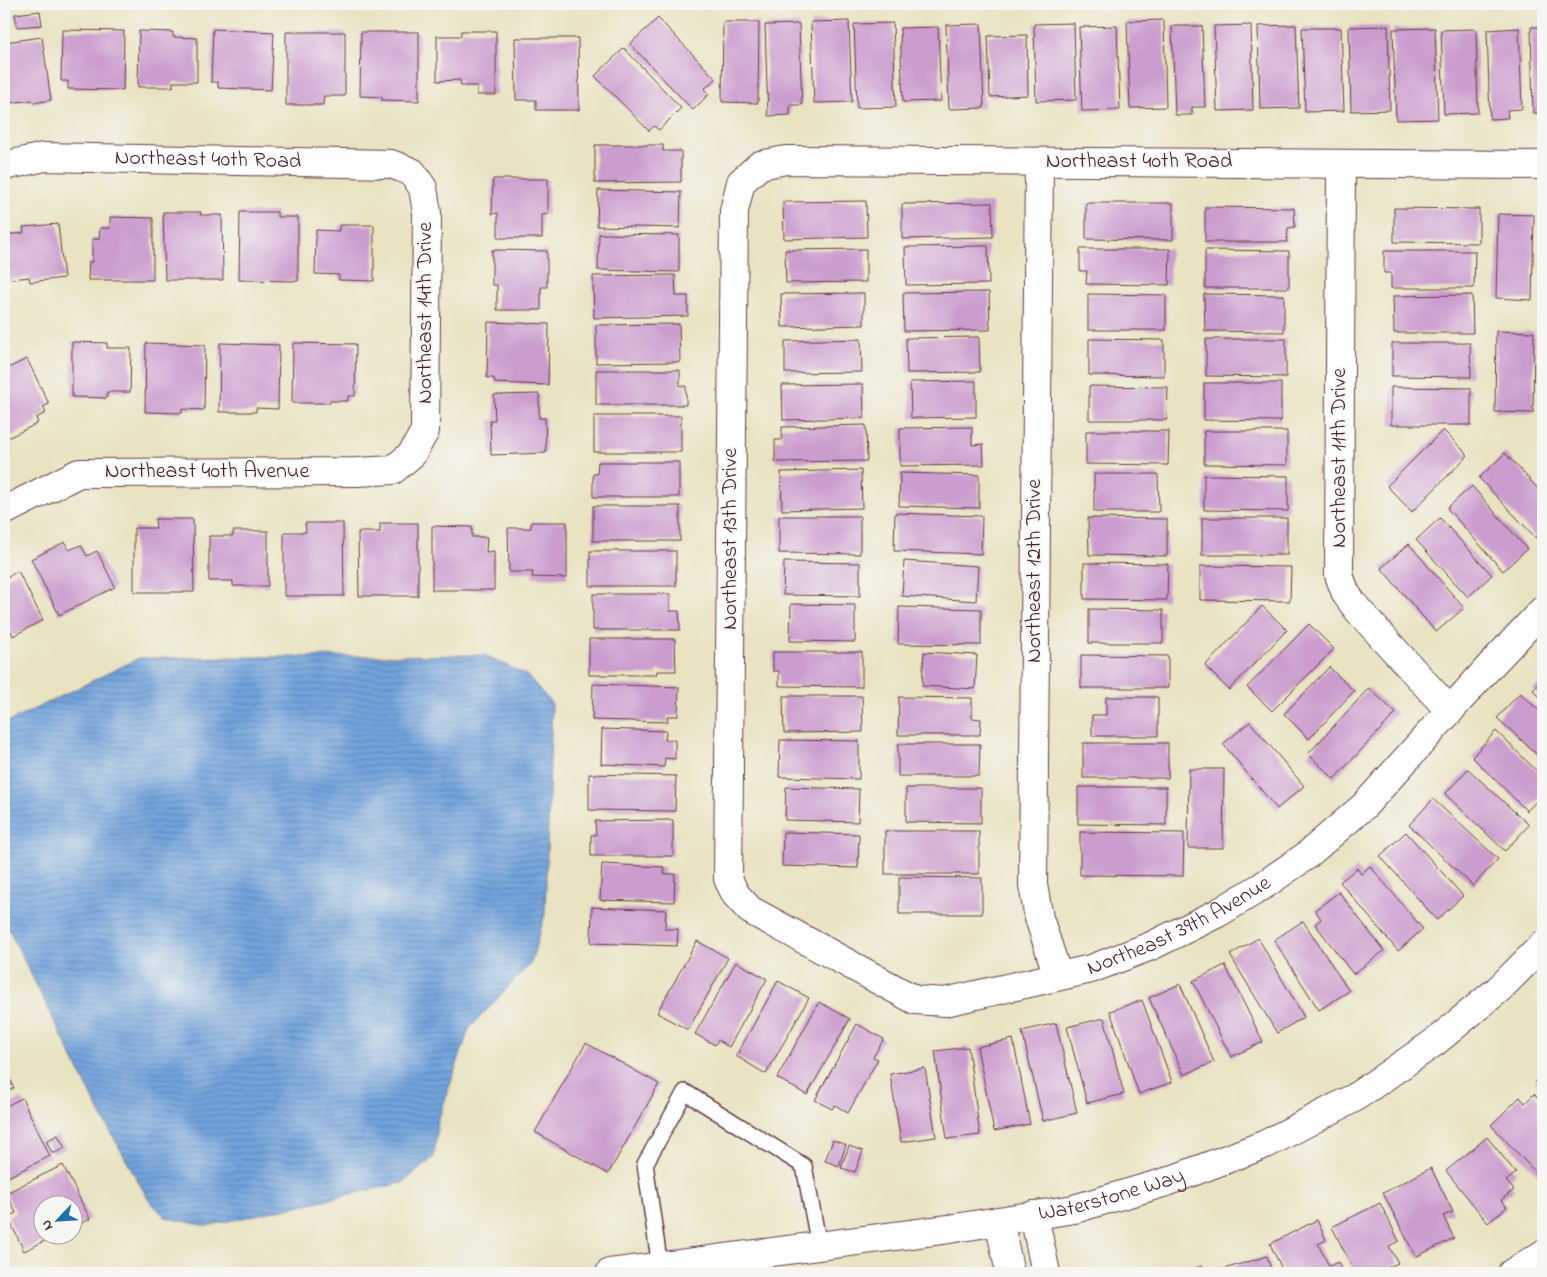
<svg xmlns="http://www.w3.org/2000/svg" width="1547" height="1277" font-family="'Indie Flower',sans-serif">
  <defs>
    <pattern id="water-rules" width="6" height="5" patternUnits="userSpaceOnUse" patternTransform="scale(1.25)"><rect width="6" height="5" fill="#71a3dc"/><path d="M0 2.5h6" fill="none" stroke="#5f84b3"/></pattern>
  </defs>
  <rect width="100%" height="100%" fill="#f6f6f2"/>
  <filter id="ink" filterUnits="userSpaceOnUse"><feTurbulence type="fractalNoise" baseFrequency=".02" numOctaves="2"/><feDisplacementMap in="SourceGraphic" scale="10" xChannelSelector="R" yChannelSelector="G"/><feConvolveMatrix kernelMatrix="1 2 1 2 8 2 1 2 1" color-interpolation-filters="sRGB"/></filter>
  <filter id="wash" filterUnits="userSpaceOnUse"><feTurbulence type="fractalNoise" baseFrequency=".0096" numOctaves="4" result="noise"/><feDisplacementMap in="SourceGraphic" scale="20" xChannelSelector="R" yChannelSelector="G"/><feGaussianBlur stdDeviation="1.12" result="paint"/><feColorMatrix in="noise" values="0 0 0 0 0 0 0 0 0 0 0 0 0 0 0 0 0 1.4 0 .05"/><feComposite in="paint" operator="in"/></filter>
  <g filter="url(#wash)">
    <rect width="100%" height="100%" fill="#e9e3c2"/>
    <polygon fill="url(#water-rules)" stroke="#5e6184" points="485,655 528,676 552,704 545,914 531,963 469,1029 438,1121 434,1157 402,1183 206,1226 165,1217 148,1199 100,1113 4,920 4,724 139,658"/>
    <g id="blocks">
      <g fill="#cb9dce">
        <polygon points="40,11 42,25 17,27 15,14"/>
        <polygon points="658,18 716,79 704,89 709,94 693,110 630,44"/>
        <polygon points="1164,20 1166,107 1130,108 1127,21"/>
        <polygon points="849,21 852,102 814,103 811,22"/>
        <polygon points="723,22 759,22 758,103 722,102"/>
        <polygon points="893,23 896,107 857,108 854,24"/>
        <polygon points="1074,23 1076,100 1036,101 1034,24"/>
        <polygon points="799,24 802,105 790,105 790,115 768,116 765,25"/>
        <polygon points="981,24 984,108 949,109 946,25"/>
        <polygon points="1251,25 1253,110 1217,111 1214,26"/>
        <polygon points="1296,25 1299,108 1260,109 1258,26"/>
        <polygon points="1117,26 1120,110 1082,111 1079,27"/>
        <polygon points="1172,26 1202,26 1205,107 1192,107 1192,115 1175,115"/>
        <polygon points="1388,26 1390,110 1351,111 1349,27"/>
        <polygon points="938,27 941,101 903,102 900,28"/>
        <polygon points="1531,27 1543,27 1543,113 1533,113"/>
        <polygon points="1302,28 1341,28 1344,111 1305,112"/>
        <polygon points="1435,28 1438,119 1396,120 1393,29"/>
        <polygon points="1519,28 1522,109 1507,110 1508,118 1490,119 1487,30"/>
        <polygon points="213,29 274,32 271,90 218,88 218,82 211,82"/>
        <polygon points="1476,29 1478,113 1444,114 1441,30"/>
        <polygon points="62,30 124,31 123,90 68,89 68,81 61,81"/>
        <polygon points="139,31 173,32 173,37 197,38 197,82 173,82 173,87 138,87"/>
        <polygon points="461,31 496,31 496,95 477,95 477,86 461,86 460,80 437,81 437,36 461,36"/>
        <polygon points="286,32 345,32 345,96 324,96 323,105 286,105"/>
        <polygon points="361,32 419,32 419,101 382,100 382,97 360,96"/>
        <polygon points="1027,35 1028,95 990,97 988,36"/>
        <polygon points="42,37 51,100 33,103 32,100 10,103 8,95 4,96 4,42"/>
        <polygon points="515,38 578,38 579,110 536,110 536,100 516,100"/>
        <polygon points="624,48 681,108 659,130 654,126 649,131 595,76"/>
        <polygon points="595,145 663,145 663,151 681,151 681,182 595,183"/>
        <polygon points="493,179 548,179 548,214 542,215 542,238 498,238 498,213 492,214"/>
        <polygon points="598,190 681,192 680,228 597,226"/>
        <polygon points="866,201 867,237 784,239 783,202"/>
        <polygon points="992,203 993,237 902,239 902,204"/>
        <polygon points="1086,203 1173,203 1173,240 1086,239"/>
        <polygon points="1205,207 1294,208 1295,227 1288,228 1287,242 1205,242"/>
        <polygon points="1394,208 1479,209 1479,243 1394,242"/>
        <polygon points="163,212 201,212 200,215 222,215 223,280 165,280"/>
        <polygon points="240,212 277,212 277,217 298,217 298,281 239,280"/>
        <polygon points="1498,214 1534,215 1532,300 1496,298"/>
        <polygon points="1542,216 1543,216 1543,294 1541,294"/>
        <polygon points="110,217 153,218 153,280 88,280 89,262 92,262 92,239 99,239 100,228 110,228"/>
        <polygon points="58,224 64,278 30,282 29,277 5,280 4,235 24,233 23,227"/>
        <polygon points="339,225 374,225 374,281 339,280 339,275 315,274 316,230 339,231"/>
        <polygon points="599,234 679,235 679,272 598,270"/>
        <polygon points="988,246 989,284 906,285 905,247"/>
        <polygon points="866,249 866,282 786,283 785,250"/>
        <polygon points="1080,249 1170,249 1169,285 1086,284 1087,271 1080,271"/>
        <polygon points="492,250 547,251 547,287 541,287 541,310 497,310 497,285 492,285"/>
        <polygon points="1205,250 1289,251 1289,288 1205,288"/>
        <polygon points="1384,251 1475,251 1474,288 1391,288 1391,273 1384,273"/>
        <polygon points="675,275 676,296 688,296 688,316 594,318 593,276"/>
        <polygon points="989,292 990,330 904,331 903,293"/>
        <polygon points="864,293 864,325 782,327 781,294"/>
        <polygon points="1088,294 1166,295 1166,330 1088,330"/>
        <polygon points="1204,294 1284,295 1284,332 1205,331"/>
        <polygon points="1472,295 1473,333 1394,333 1393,296"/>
        <polygon points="488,322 549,324 548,385 495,383 494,378 487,378"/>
        <polygon points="679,324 680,362 596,363 596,325"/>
        <polygon points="1541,330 1543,330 1543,372 1542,372"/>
        <polygon points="1496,331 1534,332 1533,413 1495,412"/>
        <polygon points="979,337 980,372 907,373 906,338"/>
        <polygon points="861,339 862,372 785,373 785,341"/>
        <polygon points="1089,339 1164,340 1164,376 1089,375"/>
        <polygon points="1206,339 1286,339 1286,377 1206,376"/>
        <polygon points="72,342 107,343 107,348 131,348 130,392 107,392 107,398 72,397"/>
        <polygon points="146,343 205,345 204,410 182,409 182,413 145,412"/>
        <polygon points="220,343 279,345 278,409 256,408 256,412 219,412"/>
        <polygon points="293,343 356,344 355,396 348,396 348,401 330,401 330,403 292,403"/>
        <polygon points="1392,343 1470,343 1471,377 1392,376"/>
        <polygon points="27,359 49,404 43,407 46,413 36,418 38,423 4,440 4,370"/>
        <polygon points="596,370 680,370 680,386 686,386 686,405 596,405"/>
        <polygon points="976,381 976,417 911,418 910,382"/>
        <polygon points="1204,383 1281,383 1281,421 1204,420"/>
        <polygon points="863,384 864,418 783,420 782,385"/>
        <polygon points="1089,386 1168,387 1167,420 1089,420"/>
        <polygon points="1391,387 1471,388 1471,425 1391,425"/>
        <polygon points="539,394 539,418 545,418 546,453 491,455 490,420 495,420 494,395"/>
        <rect x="594" y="416" width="87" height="36"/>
        <polygon points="866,425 867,461 775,462 775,440 782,440 782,427"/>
        <polygon points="972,427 972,445 983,444 984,465 900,466 900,428"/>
        <polygon points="1443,430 1468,455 1412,512 1387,486"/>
        <polygon points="1086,431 1169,431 1168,465 1086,464"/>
        <polygon points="1204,431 1287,431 1287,465 1204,464"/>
        <polygon points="1505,453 1543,494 1543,531 1536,538 1479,478"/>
        <polygon points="598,462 679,462 679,497 593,497 593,474 597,474"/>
        <polygon points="861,470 862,508 782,510 781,472"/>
        <polygon points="900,473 979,475 979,508 899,506"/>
        <polygon points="1094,474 1158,474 1159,512 1094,512"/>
        <polygon points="1204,475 1288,476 1288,511 1204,510"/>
        <polygon points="1472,486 1527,549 1503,571 1447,508"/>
        <rect x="593" y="506" width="87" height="35"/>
        <polygon points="895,513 982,516 981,554 894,551"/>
        <polygon points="779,516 860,516 860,554 779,553"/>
        <polygon points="1088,518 1167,519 1167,556 1089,555"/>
        <rect x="1202" y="518" width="85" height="37"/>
        <polygon points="1440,518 1492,575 1468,597 1416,540"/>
        <polygon points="155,519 193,519 194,592 134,592 134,528 156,528"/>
        <polygon points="531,522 567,522 567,578 532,577 533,572 509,572 508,528 531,528"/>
        <polygon points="305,523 343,523 344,596 284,596 284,532 306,532"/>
        <polygon points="380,523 418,523 418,596 359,596 358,532 380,532"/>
        <polygon points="432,526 472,527 472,537 487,537 486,552 494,551 494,590 432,590"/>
        <polygon points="233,531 268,531 268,586 233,586 233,581 209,581 209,536 233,536"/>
        <polygon points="65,542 69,550 81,545 87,556 97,551 115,587 59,615 31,559"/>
        <polygon points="1409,544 1464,608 1436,632 1381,568"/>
        <rect x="590" y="551" width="86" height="35"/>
        <polygon points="904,561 978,566 976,601 902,596"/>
        <polygon points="784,562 860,563 860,596 783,595"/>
        <polygon points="1084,563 1168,564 1167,600 1084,599"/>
        <polygon points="1200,566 1291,567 1290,601 1200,600"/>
        <polygon points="18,571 43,620 13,636 11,631 4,635 4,579"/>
        <polygon points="593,594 670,594 670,611 679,611 680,630 593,630"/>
        <polygon points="791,604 855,605 855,642 790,641"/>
        <polygon points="1262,606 1287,630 1229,690 1205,666"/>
        <polygon points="899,607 981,609 981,645 898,644"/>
        <polygon points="1089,609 1163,610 1163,643 1089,643"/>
        <polygon points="1309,624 1334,649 1272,711 1247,687"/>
        <polygon points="589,639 675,639 676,671 657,671 656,675 589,675"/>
        <polygon points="773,652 862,652 862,687 779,686 779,671 773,671"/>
        <polygon points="924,652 977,655 975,689 922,686"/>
        <polygon points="1081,655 1168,656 1168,688 1081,688"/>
        <polygon points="1329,667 1354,691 1309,739 1284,714"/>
        <polygon points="1543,680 1543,700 1533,690"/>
        <polygon points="593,684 679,687 678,716 667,716 668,722 592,720"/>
        <polygon points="1369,688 1396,713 1334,779 1308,754"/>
        <polygon points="1520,693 1543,714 1543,760 1497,718"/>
        <polygon points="783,696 862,696 863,732 784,733"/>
        <polygon points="899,697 972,698 972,718 981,719 980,735 898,735"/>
        <polygon points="1106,697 1158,697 1158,736 1092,736 1092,715 1106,715"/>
        <polygon points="1250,722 1304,786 1277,809 1223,744"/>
        <polygon points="602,729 666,731 665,740 675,740 675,759 665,758 664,767 601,764"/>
        <polygon points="1496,731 1543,777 1543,794 1527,811 1472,757"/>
        <polygon points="780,740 859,741 859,779 779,777"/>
        <rect x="1083" y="743" width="85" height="35"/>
        <polygon points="898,744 980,744 979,776 898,776"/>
        <polygon points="1189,769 1224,769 1223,848 1188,848"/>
        <polygon points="1468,769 1529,825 1505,851 1445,794"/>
        <polygon points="589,774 676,776 675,811 589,810"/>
        <polygon points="786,787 859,789 858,822 785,820"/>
        <polygon points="1078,787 1166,787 1166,825 1078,824"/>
        <polygon points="906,788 981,788 981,823 906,822"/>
        <polygon points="1433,799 1498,859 1473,886 1409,825"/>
        <polygon points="673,820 673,856 591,856 591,835 596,835 595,821"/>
        <rect x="885" y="831" width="94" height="43"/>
        <polygon points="783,832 859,834 858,868 782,866"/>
        <polygon points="1080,832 1184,833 1183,876 1080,875"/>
        <polygon points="1406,832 1463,896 1437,920 1380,856"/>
        <polygon points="602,864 664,867 664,874 675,874 674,902 600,900"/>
        <polygon points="1370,866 1423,929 1398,951 1340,882 1357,868 1361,874"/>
        <polygon points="899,877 982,878 982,914 899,914"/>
        <polygon points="1339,892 1384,951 1353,974 1315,924 1321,919 1315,910"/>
        <polygon points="592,907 666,910 665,929 678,929 677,946 591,943"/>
        <polygon points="1303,921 1349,991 1319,1010 1274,940"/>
        <polygon points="1258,938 1304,1017 1277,1033 1230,955"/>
        <polygon points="697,941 728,958 688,1030 657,1013"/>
        <polygon points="736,962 767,979 729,1047 718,1040 715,1045 695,1034"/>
        <polygon points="1225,965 1263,1042 1231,1057 1193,981"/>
        <polygon points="778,981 809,998 766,1074 736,1056"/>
        <polygon points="1180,984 1214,1062 1184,1075 1149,998"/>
        <polygon points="1142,1000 1172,1082 1139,1094 1110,1011"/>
        <polygon points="819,1002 850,1019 807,1095 777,1078"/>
        <polygon points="1104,1018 1124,1094 1087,1103 1067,1027"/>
        <polygon points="1056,1023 1077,1113 1043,1121 1022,1031"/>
        <polygon points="857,1024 884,1039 873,1057 878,1059 848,1113 835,1105 832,1109 815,1100"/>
        <polygon points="1013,1039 1030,1124 994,1131 977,1047"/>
        <polygon points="586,1043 659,1084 608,1174 535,1132"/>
        <polygon points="968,1047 980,1135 947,1139 935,1051"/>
        <polygon points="4,1067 14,1088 4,1093"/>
        <polygon points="925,1068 936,1137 901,1142 890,1074"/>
        <polygon points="1543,1073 1543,1090 1535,1081"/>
        <polygon points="1534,1094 1543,1104 1543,1176 1541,1178 1491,1125 1520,1097 1525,1103"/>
        <polygon points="22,1098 50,1156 4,1179 4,1107"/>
        <polygon points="58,1135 65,1148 53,1154 46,1141"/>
        <polygon points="1487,1137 1516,1173 1506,1181 1514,1190 1501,1200 1507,1207 1488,1223 1446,1171"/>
        <polygon points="833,1140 846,1145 839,1166 825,1161"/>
        <polygon points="849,1146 863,1151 855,1172 841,1168"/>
        <polygon points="63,1165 90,1219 72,1228 72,1204 42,1204 42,1234 59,1234 24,1251 8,1217 16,1213 6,1193"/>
        <polygon points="1431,1168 1453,1212 1443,1216 1454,1238 1416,1257 1383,1193"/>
        <polygon points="1380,1203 1399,1241 1389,1246 1398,1263 1387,1268 1390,1273 1355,1273 1332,1227"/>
        <polygon points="1317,1220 1326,1240 1318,1244 1329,1266 1338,1262 1343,1273 1284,1273 1270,1244"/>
        <polygon points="1267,1256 1272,1273 1214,1273 1214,1272"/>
        <polygon points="1202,1266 1204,1273 1179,1273"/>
      </g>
    </g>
  </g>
  <g filter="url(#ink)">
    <use href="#blocks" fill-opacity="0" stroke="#623c42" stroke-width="1"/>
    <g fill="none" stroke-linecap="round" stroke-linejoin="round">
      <defs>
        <polyline id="service" points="660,1267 645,1164 685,1092 804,1166 819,1246"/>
        <g id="minor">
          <polyline points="1039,162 1033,885 1039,918 1058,976"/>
          <polyline points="1341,164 1339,575 1346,594 1358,610 1450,711"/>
          <path id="s1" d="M1543,165L786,160L760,165L741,182L734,211L728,879L736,895L750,910L915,1000L945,1002L1091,969L1151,946L1218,913L1261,887L1306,856L1364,806L1490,666L1543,610"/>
          <path id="s2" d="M4,166L44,157L391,164L412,172L423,188L427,213L425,431L412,454L393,470L357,472L79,473L4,511"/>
          <polyline points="1034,1215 1046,1273"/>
          <polyline points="999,1221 1010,1273"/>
          <path id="s3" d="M610,1273L949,1229L1074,1209L1166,1182L1266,1144L1354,1098L1435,1042L1499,989L1543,945"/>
          <polyline points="1512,1273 1543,1254"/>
        </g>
      </defs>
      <use href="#service" stroke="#623c42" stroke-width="18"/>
      <use href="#minor" stroke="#623c42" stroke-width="30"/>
      <use href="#service" stroke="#fff" stroke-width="15"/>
      <use href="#minor" stroke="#fff" stroke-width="28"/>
    </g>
  </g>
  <g text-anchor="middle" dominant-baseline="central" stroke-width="4" stroke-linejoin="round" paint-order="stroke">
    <g font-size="22" fill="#4a1f2b" stroke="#f6f6f2">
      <text stroke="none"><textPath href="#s2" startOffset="205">Northeast 40th Road</textPath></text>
      <text x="1139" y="162">Northeast 40th Road</text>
      <text transform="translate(426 313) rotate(-90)">Northeast 14th Drive</text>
      <text transform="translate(1340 458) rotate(-90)">Northeast 11th Drive</text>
      <text x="207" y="472">Northeast 40th Avenue</text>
      <text transform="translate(731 539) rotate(-90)">Northeast 13th Drive</text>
      <text transform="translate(1035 571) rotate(-90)">Northeast 12th Drive</text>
      <text stroke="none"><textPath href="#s1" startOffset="2011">Northeast 39th Avenue</textPath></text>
      <text stroke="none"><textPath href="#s3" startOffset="508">Waterstone Way</textPath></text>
    </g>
  </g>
  <rect width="1547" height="1277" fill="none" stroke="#f6f6f2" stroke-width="20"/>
  <g transform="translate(58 1220) rotate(245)"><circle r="24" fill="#f6f6f2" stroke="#b1a0a2"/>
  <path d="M0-4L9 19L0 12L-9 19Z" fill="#1f6fb2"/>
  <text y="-8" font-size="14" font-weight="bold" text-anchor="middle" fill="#4a1f2b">N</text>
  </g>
</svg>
